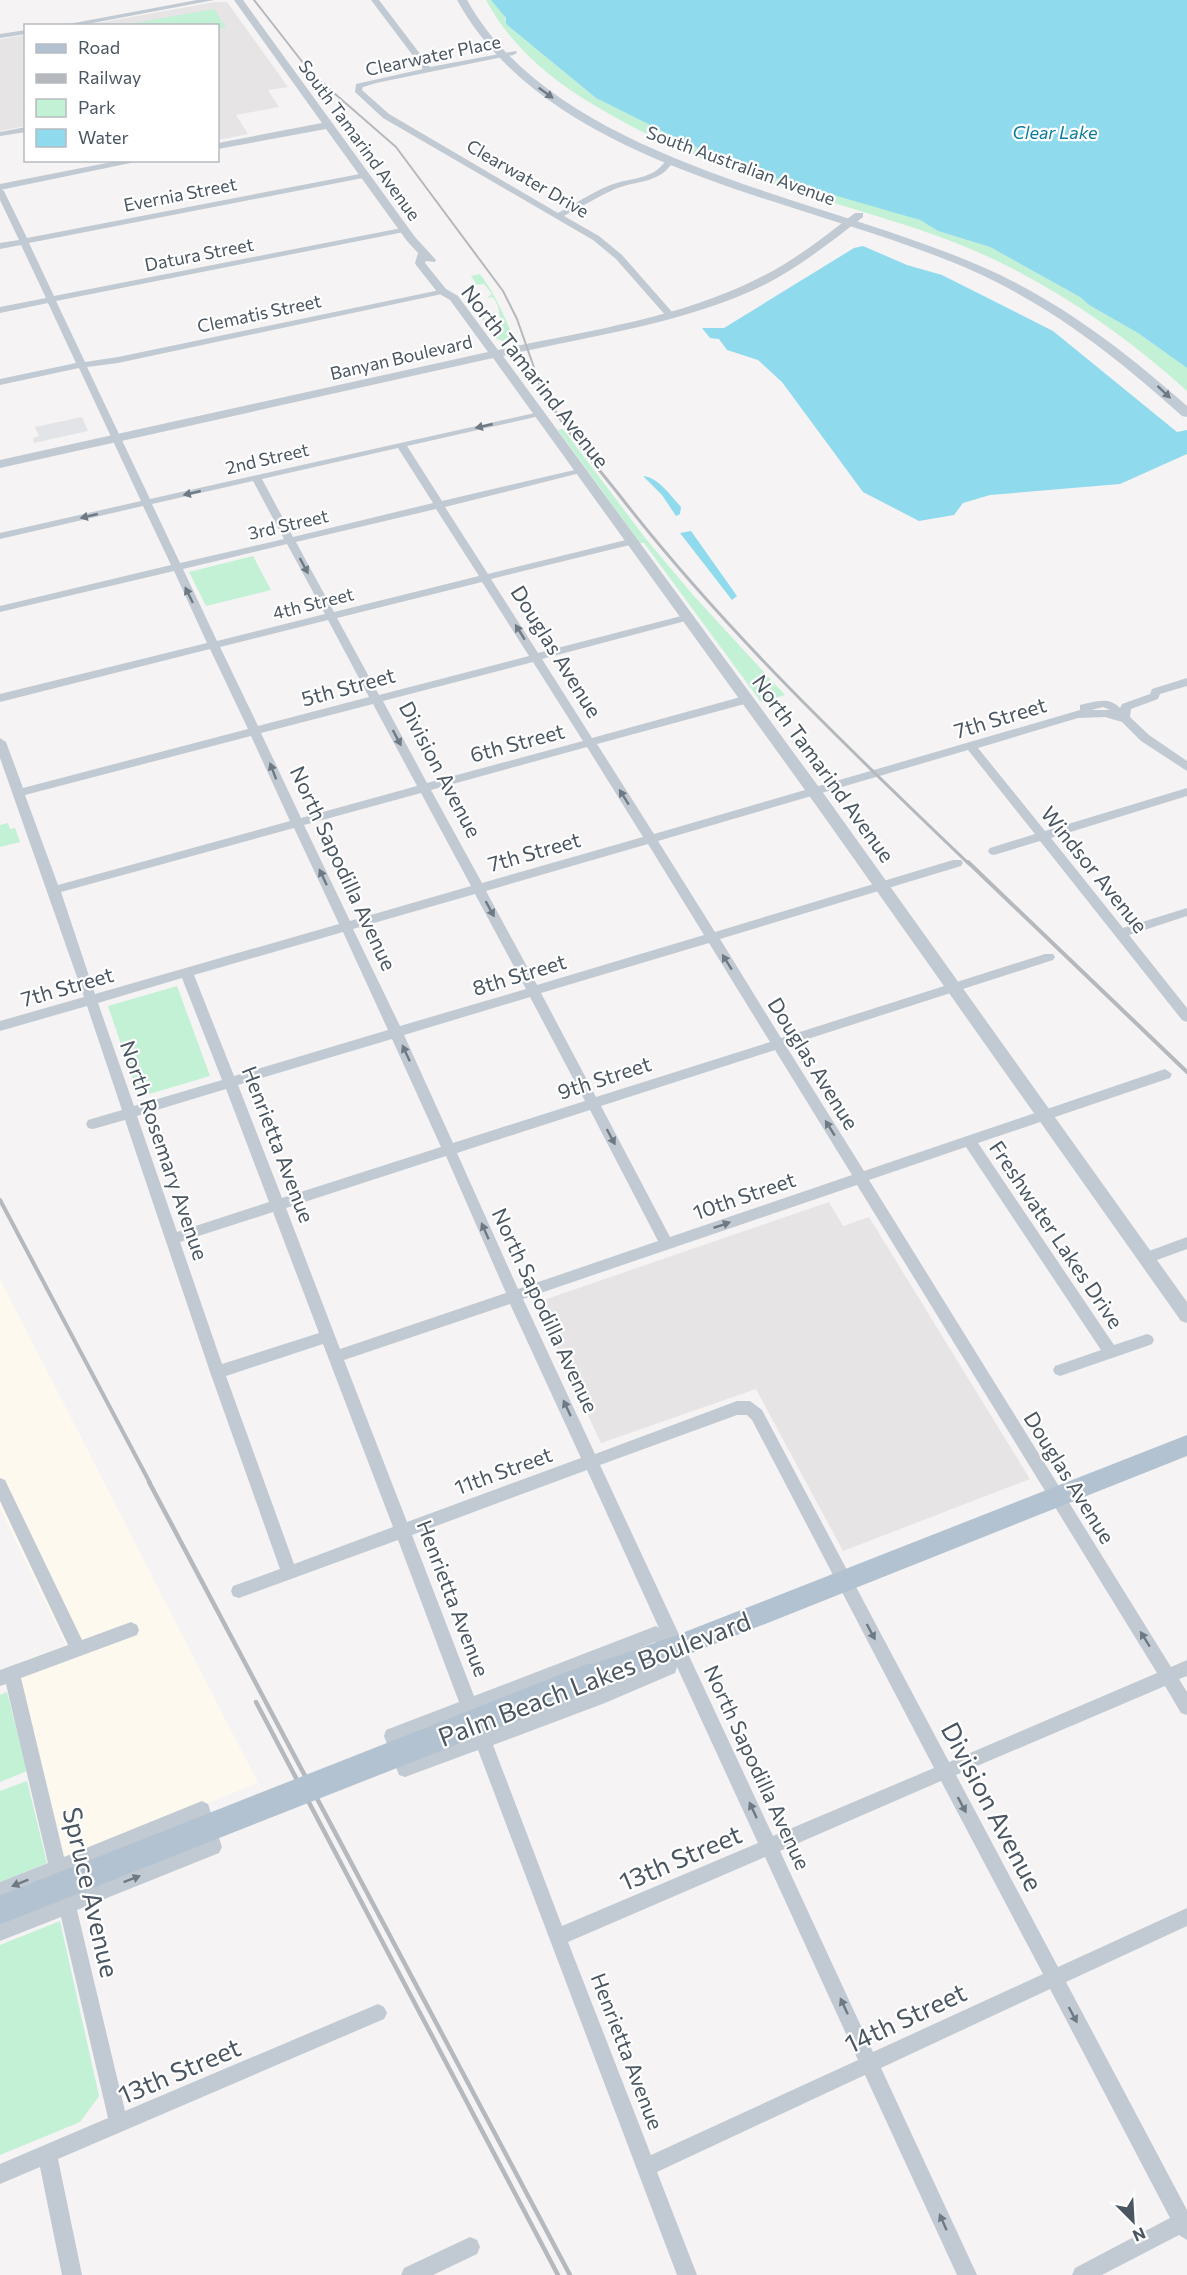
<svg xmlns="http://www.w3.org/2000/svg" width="1187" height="2275" font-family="Commissioner,sans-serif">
  <rect width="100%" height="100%" fill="#f5f3f3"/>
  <polygon fill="#fdf9ef" points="0,1279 258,1783 66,1861 17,1663 66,1645 0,1508"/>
  <g fill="#e6e4e5">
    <polygon points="215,2 227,2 288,87 268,90 279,107 236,115 248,134 218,140 218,26 81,26"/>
    <polygon points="25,35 25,126 0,131 0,39"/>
    <polygon points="829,1202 843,1226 869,1217 1030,1479 843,1551 756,1389 601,1443 535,1303"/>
  </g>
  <polygon fill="#e2e4e7" points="82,417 88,431 34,443 33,438 39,436 35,427"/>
  <g fill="#c3f1d5">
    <path d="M486,0H491C498,7 507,14 506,24L596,98L690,145L732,162L747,170L889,210L920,220L938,231L990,247L1080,297L1089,305L1138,333L1187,368V391C1124,334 1057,288 980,253C933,232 883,218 834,203C753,179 672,152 599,108C552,81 512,48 486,0Z"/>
    <polygon points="214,9 226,27 218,29 218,26 129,24"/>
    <path d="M480,274C495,294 504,315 514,339L509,343L497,339L462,291H465L472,301H478L473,303L481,314H488L482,316L490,326L501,324L498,306L493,297L487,298L492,294L484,284L477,285L471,276Z"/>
    <polygon points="563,429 646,539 693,595 785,695 761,702 644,543 640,543 558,430"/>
    <polygon points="253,556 271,590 206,606 189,572"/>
    <polygon points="8,823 10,829 15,828 20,842 0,847 0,825"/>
    <polygon points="177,986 210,1076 139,1097 108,1006"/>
    <polygon points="7,1692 27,1771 0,1782 0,1695"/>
    <polygon points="27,1781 47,1863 0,1882 0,1791"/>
    <polygon points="60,1921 99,2096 80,2122 0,2155 0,1945"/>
  </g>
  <g fill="#90daee">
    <polygon points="491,0 1187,0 1187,368 1138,333 1089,305 1080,297 990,247 938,231 920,220 747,170 732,162 690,145 596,98 506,24 506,18"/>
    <polygon points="863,246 907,265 942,275 1053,331 1177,432 1187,430 1187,454 1120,484 990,495 963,503 954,515 919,521 863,492 782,382 758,360 727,350 719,339 710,338 702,328 724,328 854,248"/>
    <path d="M643,476C658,477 671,496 681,507L680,514L676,516L662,495Z"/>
    <polygon points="691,531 737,596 732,600 680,533"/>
  </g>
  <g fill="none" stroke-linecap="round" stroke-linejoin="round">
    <g fill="#c1cad2" fill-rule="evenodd">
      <polygon points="197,0 214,0 77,26 58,26"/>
      <path d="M371,0H379L430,67L516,51L517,53L513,55L376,83L363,87L362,90L389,114L558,213C575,204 591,193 608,186C629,177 653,181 666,160H672L673,162C659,184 637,180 615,189C597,197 581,207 564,216L599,236L622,255L673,313V317H667L616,259L593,240L383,118L355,92L356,84L423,69Z"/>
      <polygon points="26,30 26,34 0,38 0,34"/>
      <polygon points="26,127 26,132 0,136 0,132"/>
      <path d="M365,173L369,175L368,177L29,243L54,296L407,227V231L404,232L56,301L85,362L118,357L445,289L446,291L442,294L118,363L87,367L150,499L544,411V415L407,446L442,501L583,468L588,471L445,507L488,574L634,538L639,541L638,543L491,579L538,653L689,614L694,617L693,619L542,659L592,738L748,695L754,699L752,702L597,744L654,834L1080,710V705C1095,702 1108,696 1120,708L1122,704L1150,694L1152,689L1187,678V686L1160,694L1158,699L1131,709L1130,717L1149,735L1187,761V771L1141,741L1122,722L1105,717L1078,718L978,748L1045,831L1187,788V796L1051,838L1123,928L1187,908V916L1129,935L1187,1008V1022L1182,1020L1040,841L994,855L990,854L988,851L990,848L1035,834L968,750L658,841L715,932L953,860H961L963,863L961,866L720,939L781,1038L1045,954H1053L1055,957L1053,960L786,1046L864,1171L1165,1069L1172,1074L1170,1078L978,1143L1114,1345L1147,1334L1152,1336L1154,1340L1152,1344L1147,1346L1060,1376L1055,1374L1053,1370L1055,1366L1101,1350L966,1147L869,1180L1171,1667L1187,1660V1676L1179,1679L1187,1692V1715L1181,1713L1165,1686L956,1775L1058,1967L1187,1908V1926L1066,1982L1187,2210V2240L1179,2235L1102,2275H1072L1075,2268L1170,2218L1050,1989L881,2068L977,2275H957L865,2075L657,2172L697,2275H677L478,1750L405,1777L399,1775L384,1736L386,1730L459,1702L398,1540L239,1598L233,1596L231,1591L233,1586L280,1569L210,1372L125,1120L93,1129L88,1128L86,1124L88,1120L122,1110L87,1006L0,1031V1021L84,997L0,758V738L6,742L23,788L248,729L210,649L0,702V694L207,643L174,571L0,612V606L171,565L143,506L0,539V533L141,501L79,368L0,385V379L76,363L48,303L0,313V307L46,298L21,245L0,249V243L19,240L0,200V188L4,191L27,238ZM398,448L433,503L293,537L262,479ZM253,481L284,539L180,563L152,504ZM436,509L479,576L334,612L296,542ZM287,544L325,614L217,641L183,569ZM482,582L529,656L379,695L337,618ZM328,620L369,697L258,726L220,647ZM533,662L583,741L427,783L383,701ZM373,704L417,786L301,818L261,733ZM1103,707L1110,710H1091ZM251,736L290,821L58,885L25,795ZM587,747L643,837L482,883L431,790ZM421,793L471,886L350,921L304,825ZM294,828L339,924L95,994L61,892ZM648,844L704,935L537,985L486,891ZM475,894L526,989L400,1026L353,929ZM343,932L388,1030L234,1076L194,975ZM709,943L770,1042L596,1097L541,993ZM182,978L222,1080L134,1106L98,1003ZM530,997L585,1101L453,1143L404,1035ZM392,1039L441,1147L282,1198L238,1085ZM775,1050L852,1175L670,1237L601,1106ZM226,1089L269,1202L177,1232L137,1116ZM590,1110L658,1241L518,1289L457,1153ZM446,1156L506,1293L340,1349L286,1208ZM857,1185L1157,1673L949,1762L762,1410L750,1401H737L595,1454L523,1299ZM273,1212L319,1333L222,1364L180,1242ZM510,1304L581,1458L407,1522L344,1360ZM323,1344L393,1527L294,1564L226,1376ZM737,1415H747L752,1420L934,1768L773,1836L600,1465ZM587,1470L659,1628L656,1626L474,1696L412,1535ZM655,1642L668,1650L663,1662L601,1688L487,1730L479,1710ZM677,1667L758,1843L562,1926L493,1745L605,1703L675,1673ZM465,1716L472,1736L409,1759L402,1740ZM941,1781L1043,1974L873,2052L780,1851ZM765,1857L858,2060L651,2155L568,1942Z"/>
      <polygon points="1187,1237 1187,1249 1146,1264 1141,1262 1139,1258 1141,1254"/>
      <polygon points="0,1478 5,1480 82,1640 131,1622 137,1625 139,1630 137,1635 21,1678 64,1857 202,1801 208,1804 222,1847 219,1853 77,1910 125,2111 378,2004 384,2007 387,2013 384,2019 58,2159 82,2275 62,2275 40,2167 0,2184 0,2164 108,2118 61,1917 0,1941 0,1923 57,1900 59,1891 65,1888 71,1891 73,1894 203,1842 197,1821 68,1872 66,1882 60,1885 54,1882 52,1879 0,1900 0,1882 48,1863 6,1684 0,1686 0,1670 68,1645 0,1501"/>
      <polygon points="470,2237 477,2240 480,2247 477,2254 433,2275 401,2275 404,2268"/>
    </g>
    <g fill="#c1cad2" fill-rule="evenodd">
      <path d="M234,0H243L415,237L436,260L435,262L426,261L425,263L446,289L458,296L498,350C585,331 677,319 757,279C793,262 824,237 855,213H863V217C832,241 802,265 768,283C690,323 588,336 503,356L829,801L1187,1302V1323L1181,1321L818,808L493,358L0,468V460L488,352L450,300L438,293L416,265L415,263L418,253L407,241L326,129L218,149V143L322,123Z"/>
      <polygon points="122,160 145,160 0,190 0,184"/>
    </g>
    <path fill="#c1cbd6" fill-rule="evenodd" d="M457,0H467C557,161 820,196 978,265C1056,298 1124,350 1187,406V417L1182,416C1118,358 1050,305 971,270C807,198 551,170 457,0Z"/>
    <polygon fill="#b3c2d1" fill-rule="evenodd" points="1187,1435 1187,1456 677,1659 591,1689 582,1686 578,1677 582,1668 677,1635"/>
    <polyline stroke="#b5b8bd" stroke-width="2" points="254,0 311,73 396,147 503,291 517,319 538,379"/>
    <path stroke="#b5b8bd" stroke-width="3" d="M537,378C556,421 591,459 620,496C724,630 847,747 969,864"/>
    <g stroke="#b5b8bd" stroke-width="4">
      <polyline points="968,862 1187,1072"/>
      <polyline points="0,1200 150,1483"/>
    </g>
    <g stroke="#b5b8bd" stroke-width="4.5">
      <polyline points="149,1482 570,2275"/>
      <polyline points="256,1702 558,2275"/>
    </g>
    <polyline stroke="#b3c2d1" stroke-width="27" points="0,1910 591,1677"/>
  </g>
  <defs><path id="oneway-solid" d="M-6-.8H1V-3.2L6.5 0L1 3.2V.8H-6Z" transform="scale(1.5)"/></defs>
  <g fill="#6e7984">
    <use href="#oneway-solid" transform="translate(546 93) rotate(36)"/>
    <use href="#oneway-solid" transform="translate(1164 392) rotate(43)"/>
  </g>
  <g fill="#6e7983">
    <use href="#oneway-solid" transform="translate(484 426) rotate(167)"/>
    <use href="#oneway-solid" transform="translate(192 493) rotate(167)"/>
    <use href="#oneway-solid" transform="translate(89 516) rotate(167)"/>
    <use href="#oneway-solid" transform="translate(304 566) rotate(62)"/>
    <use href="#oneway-solid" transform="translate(189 595) rotate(-116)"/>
    <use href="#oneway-solid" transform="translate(520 632) rotate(-122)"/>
    <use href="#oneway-solid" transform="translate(397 738) rotate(62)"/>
    <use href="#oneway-solid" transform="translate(273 771) rotate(-111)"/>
    <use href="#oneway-solid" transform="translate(624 797) rotate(-122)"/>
    <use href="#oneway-solid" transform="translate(323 877) rotate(-115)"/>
    <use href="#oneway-solid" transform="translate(490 909) rotate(61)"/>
    <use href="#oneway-solid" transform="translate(727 962) rotate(-122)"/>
    <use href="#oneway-solid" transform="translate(406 1053) rotate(-115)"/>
    <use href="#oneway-solid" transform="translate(830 1128) rotate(-122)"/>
    <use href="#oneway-solid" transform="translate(611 1137) rotate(62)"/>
    <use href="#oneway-solid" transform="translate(722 1225) rotate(-19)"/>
    <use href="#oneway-solid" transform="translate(485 1231) rotate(-114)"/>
    <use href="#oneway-solid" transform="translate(567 1408) rotate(-115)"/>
    <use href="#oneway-solid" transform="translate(871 1632) rotate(62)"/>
    <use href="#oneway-solid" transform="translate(1145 1639) rotate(-122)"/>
    <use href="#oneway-solid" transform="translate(962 1805) rotate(62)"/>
    <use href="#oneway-solid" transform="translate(753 1810) rotate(-115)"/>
    <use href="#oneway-solid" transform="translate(132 1879) rotate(-21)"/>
    <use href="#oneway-solid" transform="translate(20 1883) rotate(158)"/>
    <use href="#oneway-solid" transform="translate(844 2006) rotate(-115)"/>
    <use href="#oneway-solid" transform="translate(1073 2015) rotate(62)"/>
    <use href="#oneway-solid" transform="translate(943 2222) rotate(-114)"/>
  </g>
  <g text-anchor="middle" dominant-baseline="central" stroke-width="4.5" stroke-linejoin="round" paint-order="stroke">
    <g font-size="18" fill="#4a5661" stroke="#fff">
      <text transform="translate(433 55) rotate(-12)">Clearwater Place</text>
      <text transform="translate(360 140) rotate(54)">South Tamarind Avenue</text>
      <text transform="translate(741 165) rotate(20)">South Australian Avenue</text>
      <text transform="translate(528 178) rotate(30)">Clearwater Drive</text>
      <text transform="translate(180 194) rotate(-11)">Evernia Street</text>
      <text transform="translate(199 254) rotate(-11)">Datura Street</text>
      <text transform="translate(259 313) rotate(-12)">Clematis Street</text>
      <text transform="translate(401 357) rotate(-13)">Banyan Boulevard</text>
      <text transform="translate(267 458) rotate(-13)">2nd Street</text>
      <text transform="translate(288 524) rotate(-13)">3rd Street</text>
      <text transform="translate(313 603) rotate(-14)">4th Street</text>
    </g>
    <g font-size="18" font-style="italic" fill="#0c7c9b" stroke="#fff">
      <text x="1055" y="132">Clear Lake</text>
    </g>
    <g font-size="21" fill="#4a5661" stroke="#fff">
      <text transform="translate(536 376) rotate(52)">North Tamarind Avenue</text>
      <text transform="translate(557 651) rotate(58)">Douglas Avenue</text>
      <text transform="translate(348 686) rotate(-15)">5th Street</text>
      <text transform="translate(1000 717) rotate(-17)">7th Street</text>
      <text transform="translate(517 742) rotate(-15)">6th Street</text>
      <text transform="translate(824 768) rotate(54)">North Tamarind Avenue</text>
      <text transform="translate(441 769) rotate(62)">Division Avenue</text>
      <text transform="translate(534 851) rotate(-16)">7th Street</text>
      <text transform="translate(344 868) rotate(65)">North Sapodilla Avenue</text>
      <text transform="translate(1095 869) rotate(51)">Windsor Avenue</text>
      <text transform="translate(519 974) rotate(-17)">8th Street</text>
      <text transform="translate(67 986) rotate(-16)">7th Street</text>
      <text transform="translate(814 1063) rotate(58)">Douglas Avenue</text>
      <text transform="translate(604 1077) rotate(-18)">9th Street</text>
      <text transform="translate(279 1144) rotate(69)">Henrietta Avenue</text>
      <text transform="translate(165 1150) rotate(71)">North Rosemary Avenue</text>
      <text transform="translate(744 1195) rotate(-19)">10th Street</text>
      <text transform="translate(1057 1234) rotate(56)">Freshwater Lakes Drive</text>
      <text transform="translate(546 1310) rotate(65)">North Sapodilla Avenue</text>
      <text transform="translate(503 1470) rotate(-20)">11th Street</text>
      <text transform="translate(1070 1477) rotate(58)">Douglas Avenue</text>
      <text transform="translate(454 1598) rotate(69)">Henrietta Avenue</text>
      <text transform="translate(758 1767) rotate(65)">North Sapodilla Avenue</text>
      <text transform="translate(628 2051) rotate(69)">Henrietta Avenue</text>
    </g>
    <g font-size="26" fill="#4a5661" stroke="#fff">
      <text transform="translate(594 1678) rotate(-21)">Palm Beach Lakes Boulevard</text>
      <text transform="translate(993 1806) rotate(62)">Division Avenue</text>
      <text transform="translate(680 1857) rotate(-23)">13th Street</text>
      <text transform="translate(92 1892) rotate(77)">Spruce Avenue</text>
      <text transform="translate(905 2017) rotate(-25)">14th Street</text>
      <text transform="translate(179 2070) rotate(-23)">13th Street</text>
    </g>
  </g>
  <rect x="24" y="24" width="195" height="138" fill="#ffffff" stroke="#b7bbc0" stroke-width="1.5"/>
  <rect x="36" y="44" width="30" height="9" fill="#b3c2d1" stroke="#b7bbc0" stroke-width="1.5"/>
  <text x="78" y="54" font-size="18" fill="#4a5661">Road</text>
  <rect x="36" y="74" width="30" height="9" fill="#b5b8bd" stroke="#b7bbc0" stroke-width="1.5"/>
  <text x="78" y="84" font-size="18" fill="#4a5661">Railway</text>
  <rect x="36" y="99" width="30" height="18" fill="#c3f1d5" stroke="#b7bbc0" stroke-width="1.5"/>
  <text x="78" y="114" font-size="18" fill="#4a5661">Park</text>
  <rect x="36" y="129" width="30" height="18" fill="#90daee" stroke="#b7bbc0" stroke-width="1.5"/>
  <text x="78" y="144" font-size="18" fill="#4a5661">Water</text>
  <g transform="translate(1133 2221) rotate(156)" stroke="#ffffff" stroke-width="4.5" paint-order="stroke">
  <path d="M0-4.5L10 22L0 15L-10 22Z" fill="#4a5661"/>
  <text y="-9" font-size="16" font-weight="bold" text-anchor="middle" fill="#4a5661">N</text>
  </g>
</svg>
